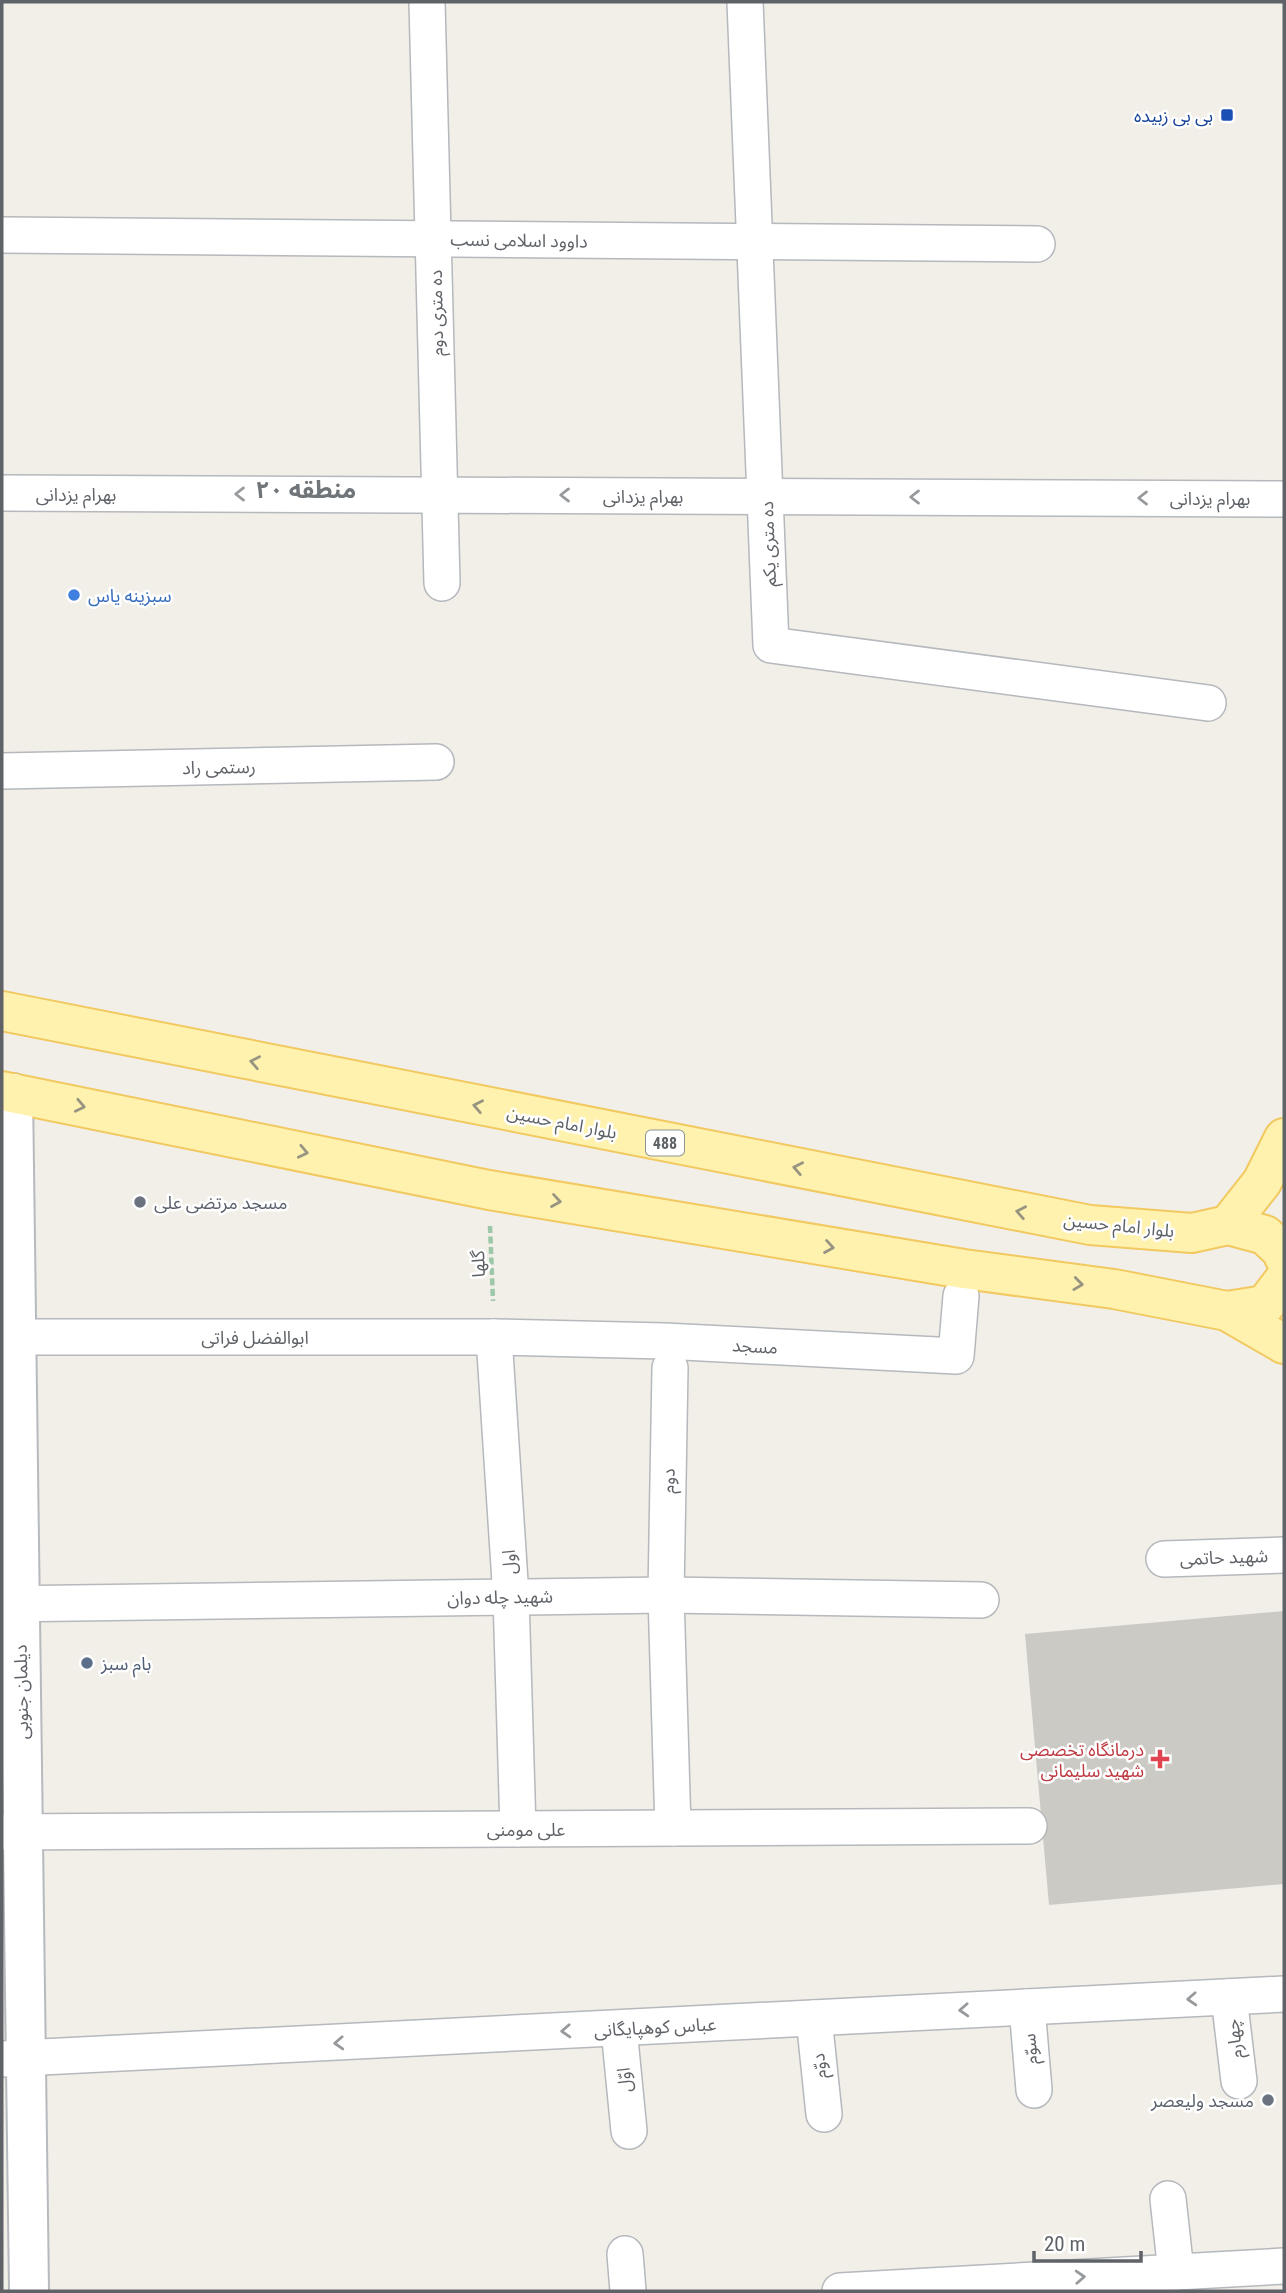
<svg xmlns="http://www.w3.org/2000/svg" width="1286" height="2293" font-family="'Roboto Condensed','Noto Sans Arabic',sans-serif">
  <rect width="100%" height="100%" fill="#f1efe8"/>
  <polygon fill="#cccac5" points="1284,1611 1284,1884 1049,1905 1025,1634"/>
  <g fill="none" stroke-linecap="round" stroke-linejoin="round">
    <defs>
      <g id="street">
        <polyline points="427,2 442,583"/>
        <polyline points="745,2 771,645 1208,703"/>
        <polyline points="2,235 1037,244"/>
        <polyline points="2,493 1284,499"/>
        <polyline points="2,771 436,762"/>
        <polyline points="2,1337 494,1337 664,1341 956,1356 961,1296"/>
        <polyline points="494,1337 511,1597 518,1829"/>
        <polyline points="670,1368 666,1595 673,1828"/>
        <polyline points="1164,1559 1284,1555"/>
        <polyline points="2,1604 666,1595 981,1600"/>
        <polyline points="2,1832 1029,1826"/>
        <polyline points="1229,1997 1239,2081"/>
        <polyline points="1027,2007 1034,2090"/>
        <polyline points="814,2018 824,2114"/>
        <polyline points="619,2029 629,2131"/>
        <polyline points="2,2059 1284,1994"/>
        <polyline points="1168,2199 1176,2272"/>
        <polyline points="625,2254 628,2291"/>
        <polyline points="840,2291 1284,2266"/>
      </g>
      <polyline id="secondary" points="13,1093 29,2291"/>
      <g id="primary">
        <polyline points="2,1011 1090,1225 1192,1233 1228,1225 1262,1182 1284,1138"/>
        <polyline points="2,1091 489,1190 964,1269 1114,1289 1227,1311 1284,1344"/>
        <polyline points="1228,1225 1265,1235 1284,1253 1284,1257"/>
        <polyline points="1227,1311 1265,1305 1284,1280"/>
      </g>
    </defs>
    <use href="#street" stroke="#b5b8bc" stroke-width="38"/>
    <use href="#secondary" stroke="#b6babf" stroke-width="42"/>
    <use href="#primary" stroke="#f2c960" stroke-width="42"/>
    <polyline stroke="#9cc7a9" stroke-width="4.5" stroke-dasharray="7 3.5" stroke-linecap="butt" points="490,1226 493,1301"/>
    <use href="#street" stroke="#fff" stroke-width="35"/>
    <use href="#secondary" stroke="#fff" stroke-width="38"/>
    <use href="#primary" stroke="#fff2af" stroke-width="38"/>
  </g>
  <defs><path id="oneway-chevron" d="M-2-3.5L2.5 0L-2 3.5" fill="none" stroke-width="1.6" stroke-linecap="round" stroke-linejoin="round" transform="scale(1.75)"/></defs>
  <g stroke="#979a9d">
    <use href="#oneway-chevron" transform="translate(240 494) rotate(-180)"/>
    <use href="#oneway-chevron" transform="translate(565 495) rotate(-180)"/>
    <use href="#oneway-chevron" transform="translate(915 497) rotate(-180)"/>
    <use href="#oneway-chevron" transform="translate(1143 498) rotate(-180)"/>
    <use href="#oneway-chevron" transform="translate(1192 1999) rotate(177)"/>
    <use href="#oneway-chevron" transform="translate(964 2010) rotate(177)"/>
    <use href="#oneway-chevron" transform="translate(566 2031) rotate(177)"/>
    <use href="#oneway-chevron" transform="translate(339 2043) rotate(177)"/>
    <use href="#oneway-chevron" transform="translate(1080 2277) rotate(-3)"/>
  </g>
  <g stroke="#979581">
    <use href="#oneway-chevron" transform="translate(255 1062) rotate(-169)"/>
    <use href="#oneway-chevron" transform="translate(80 1106) rotate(12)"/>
    <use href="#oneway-chevron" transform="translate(478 1106) rotate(-169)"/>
    <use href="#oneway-chevron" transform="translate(303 1152) rotate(12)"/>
    <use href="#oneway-chevron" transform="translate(798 1168) rotate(-169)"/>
    <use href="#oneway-chevron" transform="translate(556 1201) rotate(9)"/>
    <use href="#oneway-chevron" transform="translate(1021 1212) rotate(-169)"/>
    <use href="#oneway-chevron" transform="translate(829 1247) rotate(9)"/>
    <use href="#oneway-chevron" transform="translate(1078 1284) rotate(7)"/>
  </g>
  <rect fill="#1a4fb4" stroke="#fff" stroke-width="2.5" x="1220" y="108" width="14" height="14" rx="3.5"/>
  <circle fill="#3f7fe0" stroke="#fff" stroke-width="2.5" cx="74" cy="595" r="7"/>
  <g fill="#6b7280" stroke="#fff" stroke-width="2.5">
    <circle cx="140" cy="1202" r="7"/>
    <circle cx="1268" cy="2100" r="7"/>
  </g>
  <circle fill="#5c6f8a" stroke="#fff" stroke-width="2.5" cx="87" cy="1663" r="7"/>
  <path fill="#e0444e" stroke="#fff" stroke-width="2.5" d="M1156.5 1748.5h7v7h7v7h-7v7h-7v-7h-7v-7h7z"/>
  <g text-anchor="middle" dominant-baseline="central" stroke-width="5" stroke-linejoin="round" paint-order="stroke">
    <rect fill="#fff" stroke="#8f9295" stroke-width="2" x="646" y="1130.5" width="38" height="25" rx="5"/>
    <g font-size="16" font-weight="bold" fill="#5f6368">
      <text x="665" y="1143">488</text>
    </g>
    <g font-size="18" fill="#164399" stroke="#fff" text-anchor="end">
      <text x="1213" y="115">بی بی زبیده</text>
    </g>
    <g font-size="18" fill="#5f6368" stroke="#fff">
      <text transform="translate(519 240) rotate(1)">داوود اسلامی نسب</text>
      <text transform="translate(436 313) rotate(-91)">ده متری دوم</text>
      <text x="76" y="494">بهرام یزدانی</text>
      <text x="643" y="496">بهرام یزدانی</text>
      <text x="1210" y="498">بهرام یزدانی</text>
      <text transform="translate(768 544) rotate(-92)">ده متری یکم</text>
      <text transform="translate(219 767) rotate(-1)">رستمی راد</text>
      <text transform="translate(562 1122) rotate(11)">بلوار امام حسین</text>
      <text transform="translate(1119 1225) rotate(6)">بلوار امام حسین</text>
      <text transform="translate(478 1264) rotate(-92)">گلها</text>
      <text x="255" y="1337">ابوالفضل فراتی</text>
      <text transform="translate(755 1346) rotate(3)">مسجد</text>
      <text transform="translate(668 1481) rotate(-89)">دوم</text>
      <text transform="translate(1224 1557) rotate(-2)">شهید حاتمی</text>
      <text transform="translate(509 1562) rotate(-94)">اول</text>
      <text transform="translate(500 1597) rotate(-1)">شهید چله دوان</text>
      <text transform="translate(21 1692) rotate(-91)">دیلمان جنوبی</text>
      <text x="526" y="1829">علی مومنی</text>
      <text transform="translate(655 2027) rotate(-3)">عباس کوهپایگانی</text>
      <text transform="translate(1234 2039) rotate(-97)">چهارم</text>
      <text transform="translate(1030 2049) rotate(-95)">سوّم</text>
      <text transform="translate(819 2066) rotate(-96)">دوّم</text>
      <text transform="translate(624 2080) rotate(-95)">اوّل</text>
    </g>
    <g font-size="18" fill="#366cbe" stroke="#fff" text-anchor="start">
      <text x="88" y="595">سبزینه یاس</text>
    </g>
    <g font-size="18" fill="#5b616d" stroke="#fff" text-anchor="start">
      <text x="154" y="1202">مسجد مرتضی علی</text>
      <text x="1254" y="2100" text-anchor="end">مسجد ولیعصر</text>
    </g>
    <g font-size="18" fill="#4e5e75" stroke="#fff" text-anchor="start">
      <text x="101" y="1663">بام سبز</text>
    </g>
    <g font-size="18" fill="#be3a42" stroke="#fff" text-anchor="end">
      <text x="1144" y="1749">درمانگاه تخصصی<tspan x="1144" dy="21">شهید سلیمانی</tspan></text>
    </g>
    <g font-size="24" font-weight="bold" fill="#70757a" stroke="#fff">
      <text x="306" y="490">منطقه ۲۰</text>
    </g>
  </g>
  <rect width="1286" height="2293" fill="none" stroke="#5f6368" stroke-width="7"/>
  <path d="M1034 2251v10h107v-10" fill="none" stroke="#5f6368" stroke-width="3.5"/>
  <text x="1044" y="2251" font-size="21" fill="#5f6368" stroke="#ffffff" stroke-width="5" paint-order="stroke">20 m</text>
</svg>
